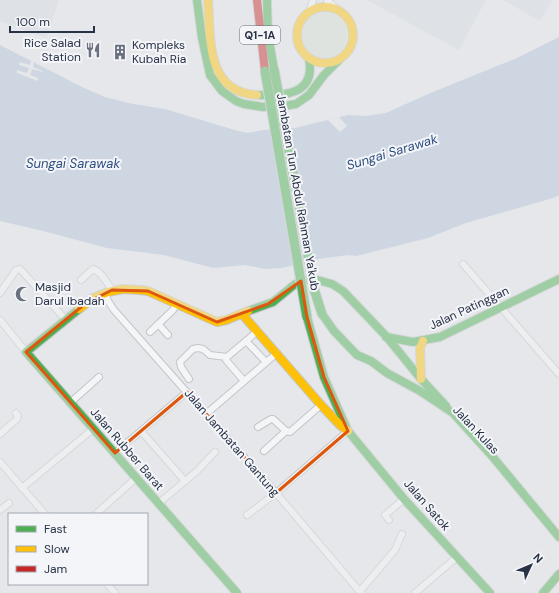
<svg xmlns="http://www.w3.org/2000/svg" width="559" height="593" font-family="'DM Sans',sans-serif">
  <rect width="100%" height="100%" fill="#e5e7ea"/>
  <g fill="#d6dae1">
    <polygon points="0,0 59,0 46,38 0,21"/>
    <polygon points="367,0 486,0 459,50"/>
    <polygon points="503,0 552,0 540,21"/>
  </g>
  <circle fill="#d4ded5" cx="324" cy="35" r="23"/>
  <polygon fill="#b1c2d7" points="559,37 559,195 553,198 466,223 428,238 356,256 348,255 318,259 282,268 265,269 245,265 213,268 164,255 107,248 43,231 0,221 0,45 82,87 105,97 133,104 165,109 238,131 248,133 263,130 295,128 348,115 365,116 386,113 428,94 517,58"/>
  <g fill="#e5e7ea">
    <polygon points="31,61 34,62 33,67 42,71 42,72 32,69 30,75 38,78 38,81 17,73 17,70 27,73 29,68 19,65 20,62 30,65"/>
    <polygon points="339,117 347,126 340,132 328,120"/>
  </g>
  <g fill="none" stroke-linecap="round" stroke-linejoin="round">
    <defs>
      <g id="street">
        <polyline points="327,0 338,10"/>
        <polyline points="309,12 313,0"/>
        <polyline points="463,264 559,374"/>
        <path d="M81,280L93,269C101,271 107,283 112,290"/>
        <polyline points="105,292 108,301 114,310 276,493 361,593"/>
        <polyline points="0,293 16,270 20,269 65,319"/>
        <polyline points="0,320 26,352"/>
        <polyline points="159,325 168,335"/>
        <polyline points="150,332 173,310 177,304"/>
        <polyline points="246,341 266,362"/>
        <polyline points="189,379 181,367 180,362 193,349 198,348 203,349 210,355 227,357"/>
        <path d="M244,381L226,360L227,357C237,348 247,341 257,331"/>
        <polyline points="71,402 99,377"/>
        <polyline points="206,414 277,353"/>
        <polyline points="258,427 271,419 273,419 286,431 290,432 321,405"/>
        <polyline points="141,431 185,481"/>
        <polyline points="0,434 17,419 18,416 16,413"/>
        <polyline points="264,451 286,431"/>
        <polyline points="115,453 187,392"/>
        <polyline points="0,462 45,514"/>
        <polyline points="22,488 93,429"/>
        <polyline points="159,503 197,471 215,452"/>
        <polyline points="0,510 9,503"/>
        <polyline points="96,514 136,478"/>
        <polyline points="247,515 276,493 348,431"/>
        <polyline points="389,520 385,515 404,499"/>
        <polyline points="107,584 115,593"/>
        <polyline points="360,591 395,550 402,534"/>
        <polyline points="415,593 457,557"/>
      </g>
      <g id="fast">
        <polyline points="197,0 202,38 210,75 222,91 236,101 244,104 263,107 284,106 296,104 309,95 324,75 339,60"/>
        <polyline points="267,0 268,35 274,69"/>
        <path d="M257,95C284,96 316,95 309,59"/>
        <polyline points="79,309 26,352 237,593"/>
        <polyline points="248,311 273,302 295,284 301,281 314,279 332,284 343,291 386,336 421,379 446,406"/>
        <polyline points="322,314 334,331 357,355 371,361 387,373 420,391 453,413 492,456 559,537"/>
        <polyline points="307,317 324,377 348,431 404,499 490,593"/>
        <polyline points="386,337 413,342 440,337 559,279"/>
        <polyline points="543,593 559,574"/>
      </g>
      <g id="slow">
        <path d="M208,0C211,38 205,92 257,95"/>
        <circle cx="325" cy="35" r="28"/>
        <polyline points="79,309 93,298 108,292 123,289 140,290 148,291 217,322 226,320 248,311"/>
        <polyline points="242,314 321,405 340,425 348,431"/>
        <polyline points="421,379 420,348 423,341"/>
      </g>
      <polyline id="jam" points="257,0 265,71"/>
    </defs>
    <use href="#street" stroke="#c3c5c8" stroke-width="8"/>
    <use href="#fast" stroke="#c3c5c8" stroke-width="10"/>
    <use href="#slow" stroke="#c3c5c8" stroke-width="10"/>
    <use href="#jam" stroke="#c3c5c8" stroke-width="10"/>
    <use href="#street" stroke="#f4f5f7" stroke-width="6"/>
    <use href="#fast" stroke="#4caf50" stroke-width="8"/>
    <use href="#slow" stroke="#ffc107" stroke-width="8"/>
    <use href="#jam" stroke="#c62828" stroke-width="8"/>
    <defs>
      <g id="fast-bridge">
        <polyline points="274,69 314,289 322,314"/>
        <polyline points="265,71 307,317"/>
      </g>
    </defs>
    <use href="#fast-bridge" stroke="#c1c4c8" stroke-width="11" stroke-linecap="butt"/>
    <use href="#fast-bridge" stroke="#4caf50" stroke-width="9"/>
  </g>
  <path d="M0 0H559V593H0ZM301,281L307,317L324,377L348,431L276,493L187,392L115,453L26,352L86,303L112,290L148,291L217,322L268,304Z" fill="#e5e7ea" fill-opacity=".55" fill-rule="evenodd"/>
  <path fill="none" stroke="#de570f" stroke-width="3" stroke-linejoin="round" d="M301,281L307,317L324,377L348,431L276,493L187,392L115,453L26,352L86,303L112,290L148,291L217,322L268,304Z"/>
  <defs>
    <symbol id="restaurant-bare" viewBox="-9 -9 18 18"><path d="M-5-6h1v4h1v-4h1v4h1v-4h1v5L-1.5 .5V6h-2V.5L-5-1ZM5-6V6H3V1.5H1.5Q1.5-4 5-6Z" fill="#6b717f" stroke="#f3f5f9" stroke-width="2.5" paint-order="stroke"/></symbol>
    <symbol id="building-bare" viewBox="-9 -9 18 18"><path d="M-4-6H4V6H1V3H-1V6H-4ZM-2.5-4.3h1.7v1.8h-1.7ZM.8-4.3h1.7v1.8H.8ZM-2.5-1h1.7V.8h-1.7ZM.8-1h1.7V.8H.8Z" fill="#6b717f" stroke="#f3f5f9" stroke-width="2.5" paint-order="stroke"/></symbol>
    <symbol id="mosque-bare" viewBox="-9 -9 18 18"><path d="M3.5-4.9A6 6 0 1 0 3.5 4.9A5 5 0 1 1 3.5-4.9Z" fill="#6b717f" stroke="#f3f5f9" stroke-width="2.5" paint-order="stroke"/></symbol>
  </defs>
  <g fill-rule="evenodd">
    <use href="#restaurant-bare" x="82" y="39" width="22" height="22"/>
    <use href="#building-bare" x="109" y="41" width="22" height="22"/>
    <use href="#mosque-bare" x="12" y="283" width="22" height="22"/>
  </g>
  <g text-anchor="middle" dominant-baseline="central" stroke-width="4" stroke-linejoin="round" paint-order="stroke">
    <rect fill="#f3f5f9" stroke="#666c7c" stroke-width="1" x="240" y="26" width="40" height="18" rx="3"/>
    <g font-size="11" font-weight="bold" fill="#293246">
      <text x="260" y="35">Q1-1A</text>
    </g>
    <g font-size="12" fill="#293246" stroke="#f3f5f9" text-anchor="start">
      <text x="81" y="43" text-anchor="end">Rice Salad<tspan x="81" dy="14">Station</tspan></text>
      <text x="132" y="45">Kompleks<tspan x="132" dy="14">Kubah Ria</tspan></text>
      <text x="35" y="287">Masjid<tspan x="35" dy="14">Darul Ibadah</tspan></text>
    </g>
    <g font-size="12" fill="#293246" stroke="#f3f5f9">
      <text transform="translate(298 192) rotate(80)">Jambatan Tun Abdul Rahman Ya'kub</text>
      <text transform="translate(469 308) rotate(-25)">Jalan Patinggan</text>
      <text transform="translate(476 430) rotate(47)">Jalan Kulas</text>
      <text transform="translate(232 443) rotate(49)">Jalan Jambatan Gantung</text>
      <text transform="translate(127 449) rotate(49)">Jalan Rubber Barat</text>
      <text transform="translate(427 505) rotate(49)">Jalan Satok</text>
    </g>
    <g font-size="13" font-style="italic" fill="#2f4f7f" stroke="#f3f5f9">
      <text transform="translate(392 152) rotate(-17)">Sungai Sarawak</text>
      <text x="73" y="163">Sungai Sarawak</text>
    </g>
  </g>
  <rect x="8" y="513" width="140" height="72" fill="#f3f5f9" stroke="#a2a7b1"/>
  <rect x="16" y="526" width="20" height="6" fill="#4caf50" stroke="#a2a7b1"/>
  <text x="44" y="533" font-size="12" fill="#293246">Fast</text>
  <rect x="16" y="546" width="20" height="6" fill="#ffc107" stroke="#a2a7b1"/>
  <text x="44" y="553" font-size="12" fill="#293246">Slow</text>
  <rect x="16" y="566" width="20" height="6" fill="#c62828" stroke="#a2a7b1"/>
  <text x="44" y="573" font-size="12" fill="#293246">Jam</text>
  <g transform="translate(531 565) rotate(46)" stroke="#f3f5f9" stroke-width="3" paint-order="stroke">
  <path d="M0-3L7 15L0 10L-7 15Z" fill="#293246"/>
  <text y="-6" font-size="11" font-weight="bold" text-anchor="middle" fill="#293246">N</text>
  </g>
  <path d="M10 26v6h84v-6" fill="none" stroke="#293246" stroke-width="2"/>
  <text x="16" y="26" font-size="12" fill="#293246" stroke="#f3f5f9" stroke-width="3" paint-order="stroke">100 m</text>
</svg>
